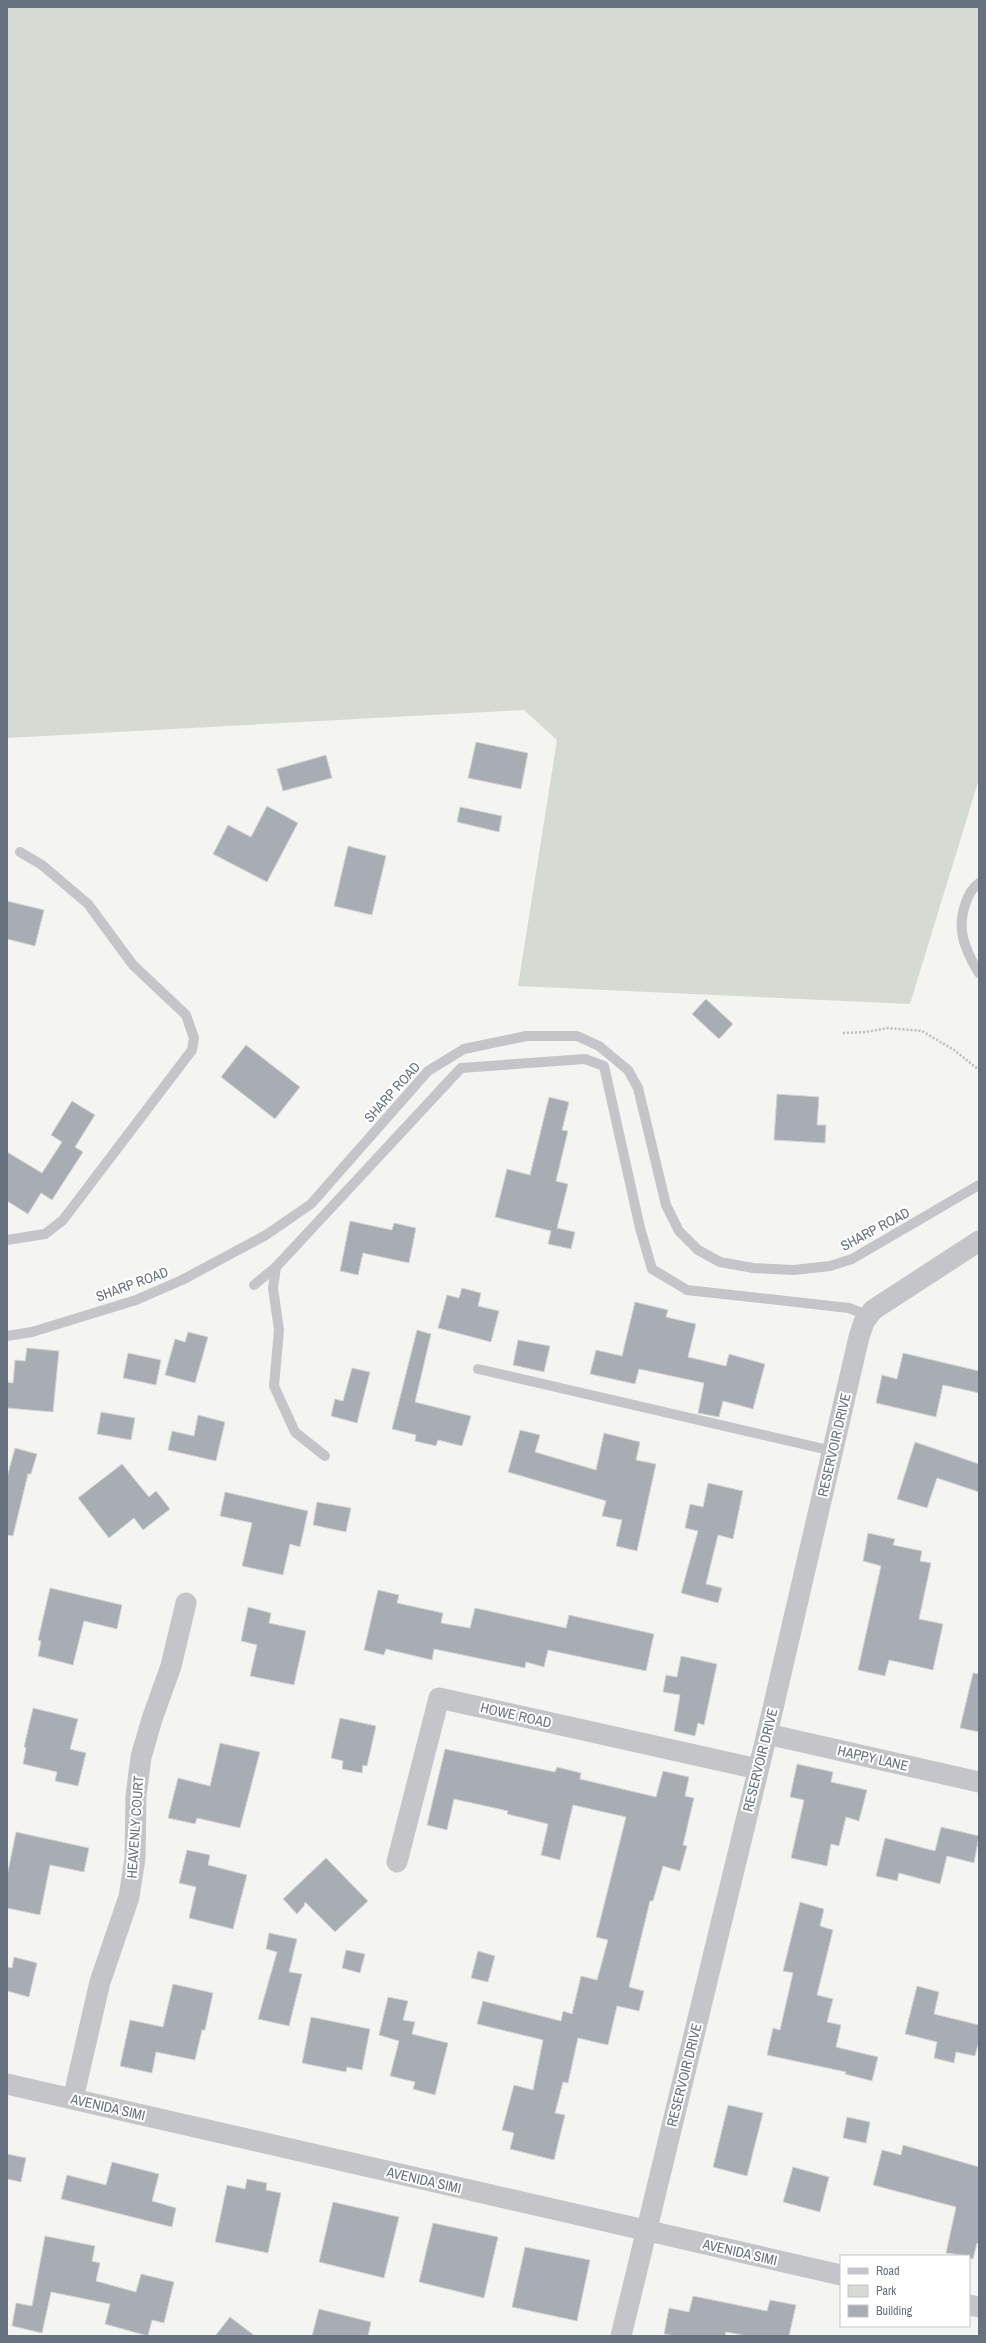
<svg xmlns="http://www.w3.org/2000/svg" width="986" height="2343" font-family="'Archivo Narrow',sans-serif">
  <rect width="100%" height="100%" fill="#f4f4f1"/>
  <polygon fill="#d5dbd2" points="7,7 979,7 979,779 910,1004 518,986 557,740 524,710 7,738"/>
  <g fill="#a8adb4" stroke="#d5d6d4">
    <polygon points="476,742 528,753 521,789 468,778"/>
    <polygon points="326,755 332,778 283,791 277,769"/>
    <polygon points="267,806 298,823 267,882 213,854 228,825 251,837"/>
    <polygon points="460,807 502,816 499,832 457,822"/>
    <polygon points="348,846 386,856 372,915 334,906"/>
    <polygon points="7,901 44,910 35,946 7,939"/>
    <polygon points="706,999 733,1024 719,1039 692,1014"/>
    <polygon points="246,1045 300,1087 275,1119 221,1077"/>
    <polygon points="777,1094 819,1097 817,1125 826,1125 825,1143 774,1140"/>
    <polygon points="549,1097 569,1102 562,1130 568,1131 556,1181 568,1184 557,1228 575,1232 571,1249 548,1244 551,1231 495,1217 507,1169 530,1175"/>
    <polygon points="72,1101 95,1115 75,1147 83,1152 52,1200 41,1193 28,1214 7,1201 7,1152 42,1173 62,1142 51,1135"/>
    <polygon points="350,1221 392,1230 394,1223 416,1228 409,1263 363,1253 358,1275 340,1271"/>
    <polygon points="462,1288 481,1293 478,1306 499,1311 491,1342 438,1328 447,1295 459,1298"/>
    <polygon points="635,1302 668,1310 666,1317 696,1324 688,1357 726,1366 729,1354 765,1364 753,1409 723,1401 719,1417 698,1413 704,1383 639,1369 635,1384 590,1374 596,1350 622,1356"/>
    <polygon points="417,1330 431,1334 415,1402 471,1416 462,1446 438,1440 436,1446 415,1441 416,1435 392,1429"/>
    <polygon points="188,1332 208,1337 195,1383 165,1375 175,1339 185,1342"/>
    <polygon points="518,1340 550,1346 544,1372 513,1365"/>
    <polygon points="27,1348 59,1351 53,1412 7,1408 7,1382 13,1383 15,1360 25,1361"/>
    <polygon points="128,1353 161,1360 156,1385 123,1378"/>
    <polygon points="903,1353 979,1371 979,1393 943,1385 936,1417 876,1403 882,1375 897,1379"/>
    <polygon points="352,1368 370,1372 357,1423 331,1416 335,1399 343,1401"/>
    <polygon points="101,1412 135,1418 131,1440 97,1434"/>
    <polygon points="198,1415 225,1422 216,1461 168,1450 172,1431 194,1436"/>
    <polygon points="520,1430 540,1435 535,1452 596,1470 604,1433 640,1442 636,1460 656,1464 637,1551 616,1546 622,1520 602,1516 606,1501 508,1472"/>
    <polygon points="915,1442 979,1464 979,1492 937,1478 927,1508 897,1499"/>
    <polygon points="15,1448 37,1454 31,1474 28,1474 13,1536 7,1535 7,1477"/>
    <polygon points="122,1464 149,1497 156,1491 170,1509 143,1530 134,1518 109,1538 78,1498"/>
    <polygon points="708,1483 743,1491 733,1539 718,1535 706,1584 722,1588 718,1603 681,1593 698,1531 685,1528 690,1504 703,1507"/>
    <polygon points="225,1492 308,1511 300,1547 290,1544 283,1575 242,1566 252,1523 220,1516"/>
    <polygon points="317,1502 351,1508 346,1532 313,1525"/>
    <polygon points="868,1533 895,1539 893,1545 922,1551 920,1561 931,1563 919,1619 943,1624 933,1670 889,1660 885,1676 858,1670 881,1566 863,1561"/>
    <polygon points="50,1588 122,1605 117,1629 84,1621 73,1665 38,1656 41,1641 38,1640"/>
    <polygon points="378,1590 399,1595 397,1603 443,1613 441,1623 470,1628 475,1608 566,1628 569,1615 654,1634 646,1671 548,1650 544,1667 526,1662 525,1668 434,1649 432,1660 386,1649 384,1655 364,1650"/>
    <polygon points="248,1607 271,1613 269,1623 306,1631 294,1685 250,1676 257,1645 241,1641"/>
    <polygon points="681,1656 717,1664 704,1725 698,1723 695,1736 674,1731 680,1695 663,1692 666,1675 677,1677"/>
    <polygon points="973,1673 979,1674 979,1732 960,1728"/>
    <polygon points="33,1708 78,1719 70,1749 86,1753 78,1786 55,1781 57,1772 23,1764 26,1748 24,1747"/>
    <polygon points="340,1718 376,1726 367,1766 363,1765 362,1773 342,1769 343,1761 331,1758"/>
    <polygon points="220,1743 260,1752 240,1828 197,1818 195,1824 168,1818 178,1778 210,1786"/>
    <polygon points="445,1749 555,1772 557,1767 581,1773 580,1779 656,1797 663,1771 689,1777 685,1796 694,1798 683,1845 687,1846 680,1871 663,1866 653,1901 650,1901 629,1987 644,1991 639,2011 617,2006 608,2045 578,2038 568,2083 563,2082 555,2113 565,2115 554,2160 510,2149 514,2133 502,2130 514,2085 533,2090 543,2040 477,2024 483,2001 561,2021 563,2011 572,2014 581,1976 597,1980 608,1940 596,1937 626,1817 573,1805 560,1860 541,1855 548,1824 507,1814 508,1811 454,1799 447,1830 427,1825"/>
    <polygon points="797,1764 833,1772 831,1782 867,1790 859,1821 846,1817 839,1846 831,1844 827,1866 791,1858 804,1800 790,1797"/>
    <polygon points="941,1827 979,1836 974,1863 947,1856 940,1884 899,1873 897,1881 876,1876 885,1838 935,1851"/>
    <polygon points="16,1832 89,1848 84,1872 50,1865 40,1915 7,1908 7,1876"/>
    <polygon points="187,1850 210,1855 208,1865 247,1875 233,1929 189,1918 196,1887 179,1883"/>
    <polygon points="326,1858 368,1901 335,1932 305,1902 304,1906 297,1914 283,1899"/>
    <polygon points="800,1902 824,1909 820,1926 833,1930 817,1995 833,1999 827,2022 841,2025 836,2047 878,2057 872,2081 845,2074 846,2072 767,2055 773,2028 780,2030 793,1973 783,1971"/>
    <polygon points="269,1933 297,1939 289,1972 302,1974 289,2026 258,2019 277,1952 266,1949"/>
    <polygon points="346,1950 365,1954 360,1973 342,1968"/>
    <polygon points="478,1951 495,1956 488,1982 471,1978"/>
    <polygon points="14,1957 37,1963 29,1997 7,1991 7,1967 12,1968"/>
    <polygon points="173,1984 213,1993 205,2030 202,2030 195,2060 156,2052 152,2073 120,2066 130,2020 163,2027"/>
    <polygon points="917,1986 939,1992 934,2014 979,2025 979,2041 975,2056 956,2052 954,2063 934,2058 937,2042 905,2034"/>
    <polygon points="388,1997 408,2001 403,2020 415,2022 412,2034 448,2043 435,2095 413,2089 415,2082 390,2076 399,2041 379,2035"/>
    <polygon points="311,2017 370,2029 362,2070 347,2067 346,2072 302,2063"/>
    <polygon points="728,2105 763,2113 747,2176 713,2167"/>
    <polygon points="847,2117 870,2122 866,2143 843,2138"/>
    <polygon points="903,2145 979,2167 979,2244 977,2243 973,2259 969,2258 969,2256 946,2253 956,2207 873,2185 882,2150 901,2155"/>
    <polygon points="7,2154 26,2158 21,2182 7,2179"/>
    <polygon points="112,2162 159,2174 152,2201 176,2208 172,2227 61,2199 67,2175 106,2185"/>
    <polygon points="793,2167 829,2177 820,2212 783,2202"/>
    <polygon points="247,2179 267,2183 266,2190 281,2193 268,2253 215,2242 227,2185 245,2189"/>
    <polygon points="333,2202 399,2217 384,2278 319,2262"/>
    <polygon points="433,2223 498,2237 484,2298 419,2282"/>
    <polygon points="45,2236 95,2246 92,2261 100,2263 96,2281 136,2292 141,2274 174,2282 164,2323 152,2320 148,2336 105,2324 110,2304 51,2292 42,2333 12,2326 16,2303 32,2306"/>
    <polygon points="525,2247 590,2260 577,2321 512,2307"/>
    <polygon points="693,2296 767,2311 770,2300 796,2305 789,2336 747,2336 726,2332 725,2336 675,2336 664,2334 669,2308 689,2312"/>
    <polygon points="319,2309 371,2322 368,2336 312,2336"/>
    <polygon points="230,2317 255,2336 215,2336"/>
  </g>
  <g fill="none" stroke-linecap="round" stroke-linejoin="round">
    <polyline stroke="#babcbe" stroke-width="2.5" stroke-dasharray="2 2" stroke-linecap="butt" points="843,1033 866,1032 888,1028 922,1031 954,1050 979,1070"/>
    <g stroke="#c3c5c9" stroke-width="10">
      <path d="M979,883C966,892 960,917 962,932C964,946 972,962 979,973"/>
      <polyline points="7,1240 45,1234 63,1220 192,1050 194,1038 186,1015 133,965 88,904 42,865 20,852"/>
      <polyline points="254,1285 276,1267"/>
      <polyline points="7,1336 32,1332 136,1300 182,1280 266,1235 311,1204 428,1071 464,1049 526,1036 577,1036 599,1046 628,1070 638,1088 666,1205 679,1231 698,1250 720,1262 753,1268 794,1270 830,1266 852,1259 979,1185"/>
      <polyline points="478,1369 833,1451"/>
      <polyline points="325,1456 295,1432 274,1386 279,1330 273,1288 276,1267 461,1068 585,1059 604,1066 640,1228 652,1269 687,1290 849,1308 869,1316"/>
    </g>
    <g stroke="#c3c5c9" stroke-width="21">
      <polyline points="767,1734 979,1782"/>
      <polyline points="397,1862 439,1698 758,1769"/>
      <polyline points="7,2084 841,2275"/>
      <polyline points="73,2099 100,1982 129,1897 135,1858 136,1796 141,1757 152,1719 171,1666 186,1603"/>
      <polyline points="969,2305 979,2307"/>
      <polyline points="621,2336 767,1734 859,1337 864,1322 873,1310 979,1241"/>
    </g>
  </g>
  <g text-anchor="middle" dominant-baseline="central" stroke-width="4" stroke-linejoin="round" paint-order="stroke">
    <g font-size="14" fill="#667180" stroke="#fff">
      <text transform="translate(392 1092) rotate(-48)">SHARP ROAD</text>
      <text transform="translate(875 1229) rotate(-28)">SHARP ROAD</text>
      <text transform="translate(132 1284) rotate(-20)">SHARP ROAD</text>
      <text transform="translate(834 1445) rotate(-77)">RESERVOIR DRIVE</text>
      <text transform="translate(516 1715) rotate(13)">HOWE ROAD</text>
      <text transform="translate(873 1758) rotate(13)">HAPPY LANE</text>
      <text transform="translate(760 1760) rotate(-76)">RESERVOIR DRIVE</text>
      <text transform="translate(135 1827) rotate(-86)">HEAVENLY COURT</text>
      <text transform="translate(684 2075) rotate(-76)">RESERVOIR DRIVE</text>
      <text transform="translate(108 2107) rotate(13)">AVENIDA SIMI</text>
      <text transform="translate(424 2180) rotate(13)">AVENIDA SIMI</text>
      <text transform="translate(740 2252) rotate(13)">AVENIDA SIMI</text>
    </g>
  </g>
  <rect width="986" height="2343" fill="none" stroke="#667180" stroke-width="16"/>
  <rect x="840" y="2255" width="130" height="72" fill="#ffffff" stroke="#c2c6cc"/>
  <rect x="848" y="2268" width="20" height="6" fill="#c3c5c9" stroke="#c2c6cc"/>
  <text x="876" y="2275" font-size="12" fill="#667180">Road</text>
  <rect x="848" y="2285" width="20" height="12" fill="#d5dbd2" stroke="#c2c6cc"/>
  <text x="876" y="2295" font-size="12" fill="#667180">Park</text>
  <rect x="848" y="2305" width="20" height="12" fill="#a8adb4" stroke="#c2c6cc"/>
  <text x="876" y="2315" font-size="12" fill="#667180">Building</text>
</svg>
